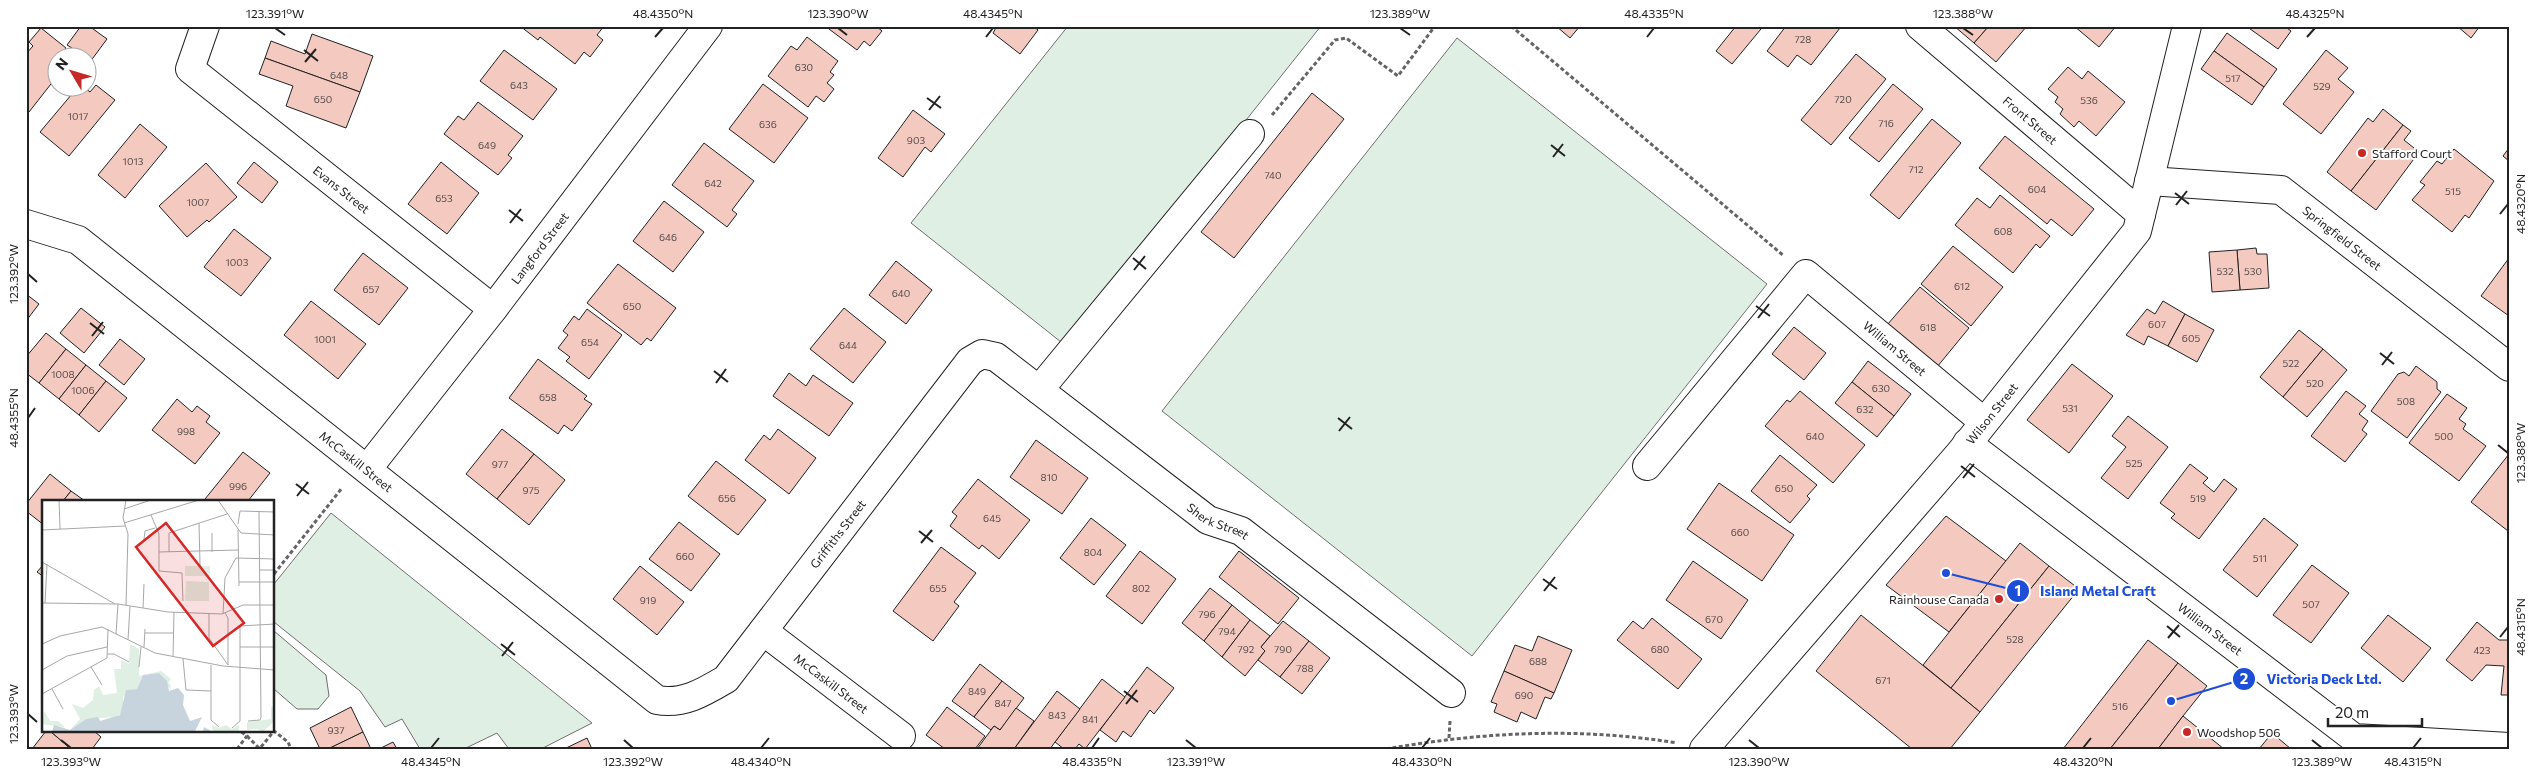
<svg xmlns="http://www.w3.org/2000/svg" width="2535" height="775" font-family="Commissioner,sans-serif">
  <rect width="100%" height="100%" fill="#fff"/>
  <g fill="#e0efe3" stroke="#6f6f6f">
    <polygon points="1068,26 1321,26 1066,346 911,223"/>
    <polygon points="1457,38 1767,284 1472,656 1162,411"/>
    <polygon points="331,513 592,723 541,749 509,749 497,733 464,749 420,749 402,719 385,727 360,691 274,622 274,584"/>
    <polygon points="274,631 326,675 329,696 318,709 297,709 274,689"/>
  </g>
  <g fill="#f3c9c0" stroke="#222">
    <polygon points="81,26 89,26 107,39 90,62 88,58 67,45"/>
    <polygon points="520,26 604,26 597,35 603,40 590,57 584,52 575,64 540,37 538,40"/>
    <polygon points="825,26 876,26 882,31 870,46 864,41 857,50"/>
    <polygon points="997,26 1033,26 1038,30 1020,54 993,33"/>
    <polygon points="1556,26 1580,26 1570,38"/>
    <polygon points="1736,26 1758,26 1761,29 1732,64 1716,51"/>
    <polygon points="1786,26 1838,26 1840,28 1811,65 1797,55 1788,67 1767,51"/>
    <polygon points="1954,26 1989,26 1974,43"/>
    <polygon points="1989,26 2027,26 1996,62 1974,43"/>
    <polygon points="2074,26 2116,26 2099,47"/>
    <polygon points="2246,26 2284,26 2291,31 2278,49"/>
    <polygon points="2457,26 2480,26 2471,38"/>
    <polygon points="41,28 66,48 58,58 58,75 29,112 26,110 26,54 33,46 29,42"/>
    <polygon points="2227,33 2277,69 2264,87 2214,51"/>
    <polygon points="312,34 373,56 360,92 265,58 271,41 305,54"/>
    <polygon points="807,37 838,61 830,72 834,75 827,83 834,89 824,102 816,96 808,107 768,76 791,46 797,50"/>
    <polygon points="504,50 557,89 533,120 480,81"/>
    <polygon points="2326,50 2348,68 2338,79 2354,92 2321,134 2283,104"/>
    <polygon points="2214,51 2264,87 2252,105 2201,69"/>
    <polygon points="1856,54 1886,79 1831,145 1801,120"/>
    <polygon points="265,58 360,92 346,128 286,106 293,86 259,74"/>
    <polygon points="2068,67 2082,79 2088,71 2125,102 2096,136 2079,121 2074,127 2060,114 2063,109 2055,102 2058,97 2048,89"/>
    <polygon points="763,84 808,118 774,163 729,129"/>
    <polygon points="1893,84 1923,109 1879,162 1849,138"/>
    <polygon points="96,85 115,100 69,156 40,132 77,88 85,88 90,92"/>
    <polygon points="1312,93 1344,119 1234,258 1201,232"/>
    <polygon points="478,102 523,136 508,155 512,158 498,175 444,134 458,116 464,120"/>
    <polygon points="2383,109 2403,125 2351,191 2327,172 2368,118 2373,122"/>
    <polygon points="913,110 945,134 931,152 925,147 903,177 878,158"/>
    <polygon points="1932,119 1961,143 1899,219 1870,195"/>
    <polygon points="140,124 167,147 125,198 98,175"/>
    <polygon points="2403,125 2411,131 2404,140 2419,152 2376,210 2351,191"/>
    <polygon points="2005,136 2094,209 2072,236 2051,219 2047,224 1979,168"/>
    <polygon points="704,143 754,181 732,210 737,214 727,227 672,185"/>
    <polygon points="2509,148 2509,161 2503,156"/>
    <polygon points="2454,149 2494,181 2469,218 2465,215 2452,232 2412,200 2425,185 2420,182 2437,161 2442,164"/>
    <polygon points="254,162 278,182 262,203 237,183"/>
    <polygon points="441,162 479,193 447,234 408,204"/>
    <polygon points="206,163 237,197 209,222 207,220 187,237 159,206"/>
    <polygon points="2000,195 2050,236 2040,248 2036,244 2013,273 1955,225 1977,198 1990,208"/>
    <polygon points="664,201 704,232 673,272 633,241"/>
    <polygon points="234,229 271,258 241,296 204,267"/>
    <polygon points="1953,246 2003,287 1971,326 1921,284"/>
    <polygon points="2256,248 2257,254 2267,254 2269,288 2240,290 2237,250"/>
    <polygon points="2237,250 2240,290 2212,292 2209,252"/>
    <polygon points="363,253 408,288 379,325 334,290"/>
    <polygon points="2509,258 2509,316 2481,296"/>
    <polygon points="896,261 932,290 906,324 869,295"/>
    <polygon points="618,264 676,308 651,341 647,338 641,345 587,303"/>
    <polygon points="1920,287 1969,328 1937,367 1887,325"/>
    <polygon points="26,294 39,304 26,321"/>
    <polygon points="311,301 366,344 338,379 284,335"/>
    <polygon points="2163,301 2185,314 2168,346 2148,336 2144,345 2126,335 2147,309 2155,314"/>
    <polygon points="81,308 105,327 84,353 60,333"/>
    <polygon points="844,308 886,342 853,383 810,349"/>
    <polygon points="587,309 622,335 589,379 566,361 570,357 558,348 568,335 563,331 574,316 579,320"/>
    <polygon points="2185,314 2214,330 2197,362 2168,346"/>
    <polygon points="1794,327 1826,353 1804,380 1772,354"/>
    <polygon points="2299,330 2323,349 2283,397 2260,377"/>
    <polygon points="46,333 66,349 39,383 26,373 26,357"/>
    <polygon points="120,339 145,359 124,385 99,365"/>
    <polygon points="66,349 86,365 59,399 39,383"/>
    <polygon points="2323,349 2347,370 2307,417 2283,397"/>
    <polygon points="538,359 587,396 584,399 592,404 572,431 564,425 558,434 509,398"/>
    <polygon points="1868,361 1911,394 1894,416 1852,382"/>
    <polygon points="2072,364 2113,396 2069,453 2027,420"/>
    <polygon points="86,365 106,381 79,415 59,399"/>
    <polygon points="2416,366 2437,382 2437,389 2441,392 2407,438 2371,411 2398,374 2404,372 2409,376"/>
    <polygon points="789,373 806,386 813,375 853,403 829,436 773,396"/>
    <polygon points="106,381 127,398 99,432 79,415"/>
    <polygon points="1852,382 1894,416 1877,437 1835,403"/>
    <polygon points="1800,391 1865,445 1833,483 1765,426 1787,400 1790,402"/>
    <polygon points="2346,391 2366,406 2359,414 2368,421 2362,430 2367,434 2345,462 2311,436"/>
    <polygon points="2447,394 2467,408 2459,419 2466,424 2463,429 2486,446 2459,481 2409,443"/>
    <polygon points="177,399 192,412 197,406 210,416 206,422 220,433 195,464 152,430"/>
    <polygon points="2128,416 2168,447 2128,499 2101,478 2126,447 2112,436"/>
    <polygon points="502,429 534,454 497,499 466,474"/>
    <polygon points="778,429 816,458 789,494 745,460 764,435 770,440"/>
    <polygon points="1036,440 1088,478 1062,514 1010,477"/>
    <polygon points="243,452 270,473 248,501 209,501 205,499"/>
    <polygon points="534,454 565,480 529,525 497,499"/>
    <polygon points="2509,454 2509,529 2508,531 2471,502"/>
    <polygon points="1780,455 1817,485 1807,496 1810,499 1790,523 1751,491"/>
    <polygon points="716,461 766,500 738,535 688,496"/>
    <polygon points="2190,464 2208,478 2203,483 2214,492 2224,479 2237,489 2199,539 2171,518 2175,514 2160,503"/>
    <polygon points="50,474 71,491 63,501 44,501 44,525 26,511 26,504"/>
    <polygon points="978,479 1030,520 999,559 982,545 979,549 950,526 957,516 952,512"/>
    <polygon points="1719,483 1794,535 1762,581 1687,529"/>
    <polygon points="71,491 85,501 63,501"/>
    <polygon points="1946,516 2006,561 1949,632 1886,585"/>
    <polygon points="1091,518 1126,545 1094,585 1060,558"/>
    <polygon points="2264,518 2298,545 2257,597 2223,570"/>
    <polygon points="679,522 720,554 691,591 649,559"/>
    <polygon points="2020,543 2049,566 1951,688 1923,665"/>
    <polygon points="941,547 976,573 954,602 959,606 933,641 893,611"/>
    <polygon points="1140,551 1176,579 1142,624 1106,596"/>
    <polygon points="1239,551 1299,598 1278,624 1219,577"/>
    <polygon points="1693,561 1748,600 1721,639 1666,600"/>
    <polygon points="44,564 44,577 37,572"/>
    <polygon points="2312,565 2349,593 2311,643 2273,615"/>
    <polygon points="640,566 684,602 657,635 613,599"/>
    <polygon points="2049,566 2079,589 1980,712 1951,688"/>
    <polygon points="1210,588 1232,605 1204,641 1182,623"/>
    <polygon points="1232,605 1250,620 1222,657 1204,641"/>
    <polygon points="1861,615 1980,712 1950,749 1912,749 1816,671"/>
    <polygon points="2388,615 2431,648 2403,682 2361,648"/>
    <polygon points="1652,618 1702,659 1678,689 1617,640 1633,621 1643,629"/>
    <polygon points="1250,620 1270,636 1261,647 1265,651 1245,676 1222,657"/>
    <polygon points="1283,621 1309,641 1280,677 1258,660 1265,651 1261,647"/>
    <polygon points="2477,622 2499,640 2509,640 2509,695 2501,695 2504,666 2486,665 2472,681 2446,660"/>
    <polygon points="1538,636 1572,650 1554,693 1504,671 1515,645 1532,651"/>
    <polygon points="2148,640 2178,663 2110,749 2063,749"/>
    <polygon points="1309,641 1330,658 1302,694 1280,677"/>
    <polygon points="2178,663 2207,686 2183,716 2158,749 2110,749"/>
    <polygon points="980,664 1002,681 974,717 952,701"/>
    <polygon points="1147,667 1174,688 1154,714 1150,710 1131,737 1123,731 1116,742 1100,730"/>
    <polygon points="1504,671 1554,693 1551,699 1545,697 1536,719 1521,712 1517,722 1494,712 1497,704 1491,702"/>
    <polygon points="1102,679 1125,697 1085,749 1079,744 1075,749 1064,749 1055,742"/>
    <polygon points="1002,681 1024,698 1000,730 994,726 991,730 974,717"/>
    <polygon points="1057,691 1080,709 1055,742 1050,749 1014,749"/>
    <polygon points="351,707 363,732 328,749 320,749 310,728"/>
    <polygon points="947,707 985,736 975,749 945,749 926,735"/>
    <polygon points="1016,708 1034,721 1014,749 977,749 994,726 1000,730"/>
    <polygon points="2183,716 2224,749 2158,749"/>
    <polygon points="46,731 50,731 71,749 32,749"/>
    <polygon points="50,731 94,731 101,737 92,749 71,749"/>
    <polygon points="363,732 371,749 328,749"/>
    <polygon points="2272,733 2291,749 2259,749"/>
    <polygon points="587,738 592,749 564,749"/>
    <polygon points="393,742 397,749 379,749"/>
  </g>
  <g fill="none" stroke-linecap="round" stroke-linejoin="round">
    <defs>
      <g id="minor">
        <path id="s1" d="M205,26L190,69L493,309"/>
        <path id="s2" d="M1920,26L2141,214"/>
        <path id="s3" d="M2149,181L2281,190L2509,367"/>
        <path id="s4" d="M26,224L78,240L657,700C683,705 704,692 726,679L970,361L982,354L996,357L1208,520L1241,531L1451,693"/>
        <polyline points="1039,390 1250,134"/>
        <path id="s5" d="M1967,443L2354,738L2509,747"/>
        <path id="s6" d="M1647,466L1806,274L1984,422"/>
        <path id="s7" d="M368,468L493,309L708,26"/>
        <path id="s8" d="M763,631L901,736"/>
        <path id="s9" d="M1704,749L1960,453L2137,231L2187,26"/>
      </g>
    </defs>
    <use href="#minor" stroke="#222" stroke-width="30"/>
    <g stroke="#646464" stroke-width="3" stroke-dasharray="4 2.5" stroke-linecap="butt">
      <polyline points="1511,26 1784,256"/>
      <polyline points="1272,115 1335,40 1346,38 1398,76 1435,26"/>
      <polyline points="274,574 342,488"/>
      <polyline points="247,736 260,749"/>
      <polyline points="1449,738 1450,721"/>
      <polyline points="261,747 274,731 288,742 291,749"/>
      <polyline points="237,749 247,736 240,731"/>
      <path d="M1386,749C1482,732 1580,727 1677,743"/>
    </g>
    <use href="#minor" stroke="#fff" stroke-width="28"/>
  </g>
  <path fill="none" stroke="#222" stroke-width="2" d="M275,28L285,35M838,28L847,35M1400,28L1410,35M1963,28L1973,35M655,37L663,28M986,37L993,28M1647,37L1654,28M2307,37L2315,28M304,50L318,61M305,62L316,49M927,98L941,108M929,110L940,96M1551,145L1565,156M1553,157L1563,144M2175,193L2189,204M2176,205L2187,191M509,210L523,221M2500,214L2508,204M510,223L521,209M1133,258L1146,269M1134,270L1145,256M28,274L37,282M1756,306L1770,316M1758,318L1769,304M90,323L104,334M92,336L103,322M2380,353L2394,364M2382,365L2392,352M714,371L728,382M716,383L726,369M28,418L35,408M1338,418L1352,429M1339,431L1350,417M2498,445L2508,453M1961,466L1975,477M1963,478L1974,464M296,484L309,494M297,496L308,482M919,531L933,542M921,543L932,530M1543,579L1557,589M1544,591L1555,577M2167,626L2180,637M2500,637L2508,627M2168,638L2179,625M501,644L515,655M502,656L513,642M1124,691L1138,702M1126,704L1137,690M28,714L37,722M61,740L71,748M624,740L633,748M1186,740L1196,748M1749,740L1759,748M2312,740L2322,748M431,748L439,738M761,748L769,738M1092,748L1099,738M1422,748L1430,738M2083,748L2091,738M2413,748L2421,738"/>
  <g fill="#c62828" stroke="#fff" stroke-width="2">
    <circle cx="2362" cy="153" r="5"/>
    <circle cx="1999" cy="599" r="5"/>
    <circle cx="2187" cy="732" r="5"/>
  </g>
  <g text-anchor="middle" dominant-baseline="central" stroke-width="4" stroke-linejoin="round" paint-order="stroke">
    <g font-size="10" fill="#564c4a">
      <text x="1803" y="39">728</text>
      <text x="804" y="67">630</text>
      <text x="339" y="75">648</text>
      <text x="2233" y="78">517</text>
      <text x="519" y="85">643</text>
      <text x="2322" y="86">529</text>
      <text x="323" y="99">650</text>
      <text x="1843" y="99">720</text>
      <text x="2089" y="100">536</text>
      <text x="78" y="116">1017</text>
      <text x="1886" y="123">716</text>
      <text x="768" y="124">636</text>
      <text x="916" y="140">903</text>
      <text x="487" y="145">649</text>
      <text x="133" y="161">1013</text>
      <text x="1916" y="169">712</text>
      <text x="1273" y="175">740</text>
      <text x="713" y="183">642</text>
      <text x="2037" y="189">604</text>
      <text x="2453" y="191">515</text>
      <text x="444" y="198">653</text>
      <text x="198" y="202">1007</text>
      <text x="2003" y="231">608</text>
      <text x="668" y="237">646</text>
      <text x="237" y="262">1003</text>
      <text x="2225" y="271">532</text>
      <text x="2253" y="271">530</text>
      <text x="1962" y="286">612</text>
      <text x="371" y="289">657</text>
      <text x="901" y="293">640</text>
      <text x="632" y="306">650</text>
      <text x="2157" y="324">607</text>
      <text x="1928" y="327">618</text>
      <text x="2191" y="338">605</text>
      <text x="325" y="339">1001</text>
      <text x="590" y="342">654</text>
      <text x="848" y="345">644</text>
      <text x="2291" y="363">522</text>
      <text x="63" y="374">1008</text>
      <text x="2315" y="383">520</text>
      <text x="1881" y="388">630</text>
      <text x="83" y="390">1006</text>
      <text x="548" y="397">658</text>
      <text x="2406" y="401">508</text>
      <text x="2070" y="408">531</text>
      <text x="1865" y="409">632</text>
      <text x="186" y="431">998</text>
      <text x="1815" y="436">640</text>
      <text x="2444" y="436">500</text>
      <text x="2134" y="463">525</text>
      <text x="500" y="464">977</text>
      <text x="1049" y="477">810</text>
      <text x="238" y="486">996</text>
      <text x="1784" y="488">650</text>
      <text x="531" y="490">975</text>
      <text x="727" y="498">656</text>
      <text x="2198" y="498">519</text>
      <text x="992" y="518">645</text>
      <text x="1740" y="532">660</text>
      <text x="1093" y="552">804</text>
      <text x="685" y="556">660</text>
      <text x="2260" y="558">511</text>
      <text x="938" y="588">655</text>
      <text x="1141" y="588">802</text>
      <text x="648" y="600">919</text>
      <text x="2311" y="604">507</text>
      <text x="1207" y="614">796</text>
      <text x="1714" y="619">670</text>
      <text x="1227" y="631">794</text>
      <text x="2015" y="639">528</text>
      <text x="1246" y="649">792</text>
      <text x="1283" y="649">790</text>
      <text x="1660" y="649">680</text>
      <text x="2482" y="650">423</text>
      <text x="1538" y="661">688</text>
      <text x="1305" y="668">788</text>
      <text x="1883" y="680">671</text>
      <text x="977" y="691">849</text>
      <text x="1524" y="695">690</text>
      <text x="1003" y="703">847</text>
      <text x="2120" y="706">516</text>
      <text x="1057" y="715">843</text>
      <text x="1090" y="719">841</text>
      <text x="336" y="730">937</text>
    </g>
    <g font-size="12" fill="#222" stroke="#fff">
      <text stroke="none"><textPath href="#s2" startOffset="145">Front Street</textPath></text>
      <text stroke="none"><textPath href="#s1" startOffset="239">Evans Street</textPath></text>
      <text stroke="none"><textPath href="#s3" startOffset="210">Springfield Street</textPath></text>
      <text stroke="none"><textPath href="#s7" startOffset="279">Langford Street</textPath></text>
      <text stroke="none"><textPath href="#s6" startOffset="365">William Street</textPath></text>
      <text stroke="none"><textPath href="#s9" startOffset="442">Wilson Street</textPath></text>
      <text stroke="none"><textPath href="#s4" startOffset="410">McCaskill Street</textPath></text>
      <text stroke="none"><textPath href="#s4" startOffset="1574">Sherk Street</textPath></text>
      <text stroke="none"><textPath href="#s4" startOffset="1051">Griffiths Street</textPath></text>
      <text stroke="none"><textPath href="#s5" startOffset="306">William Street</textPath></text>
      <text stroke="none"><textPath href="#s8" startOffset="86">McCaskill Street</textPath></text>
    </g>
    <g font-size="12" fill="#222" stroke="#fff" text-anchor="start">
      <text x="2372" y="153">Stafford Court</text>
      <text x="1989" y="599" text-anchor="end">Rainhouse Canada</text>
      <text x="2197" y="732">Woodshop 506</text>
    </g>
  </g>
  <g transform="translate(42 500)">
    <rect width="232" height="232" fill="#fff"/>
    <path d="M143,66H168V76H143ZM144,81L167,82V101H143ZM88,144L97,149V176L119,171L129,179L126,184L128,183L129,191L117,173L101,175L95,189L88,190L81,197V212L74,217L44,219L28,230L23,231L21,227L0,224L2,211L8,221H16L22,226L23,230H28L38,219L30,204L41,208L51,200L52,190L57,186L61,195L75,193L72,169H79V160L87,164ZM232,206V221L221,232L215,229L205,230V222L229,219V207ZM170,225L177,228L184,225L190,229L197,225V232H204H171Z" fill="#e0efe3"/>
    <path d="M117,173L125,181L127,191L136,188L142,195L141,205L148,221L160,217L153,231H161L162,227L171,232H10L12,225L28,230L44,219L56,217L58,221L78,215L84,190L95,189L101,175Z" fill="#c7d3dd"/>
    <path fill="none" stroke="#a7a7a7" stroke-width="1" d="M17,0L18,29M84,0L81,18L86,34L84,105M176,0L199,33L233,35M82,9L109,0M109,15L117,34V71L140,73L141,101M82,23L157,0M157,23L158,65M196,24L198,11L233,12M0,30L83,26M196,30L197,86M102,39L103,31L113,28M117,52L196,50M127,52V33L185,14M170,52V33M0,62L73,104M217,70H233M197,82H233M0,103L76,104L126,112L180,114L201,105H233M3,103L5,64M101,108L102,84M183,113L186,118V165M167,114V138L186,165M181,114L183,78L194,58L233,59M103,133H131M74,134L76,104M86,140L88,106M0,144L18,136L60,127L113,153L181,166L233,170M102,147L103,129M198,147H233M65,154H72L87,162M131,157L132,112M141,159L144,190L169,191M169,165V220L177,227M49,167L60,185M97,167L99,147M0,170L25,156L65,147M10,189L21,209M0,194L65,158L66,129M206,221L218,220L219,217L217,12M190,228L198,221V126L233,124"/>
    <path fill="#d62828" fill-opacity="0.15" stroke="#d62828" stroke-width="2.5" d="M124,23L202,123L171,146L94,47Z"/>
    <rect width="232" height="232" fill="none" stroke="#222" stroke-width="2.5"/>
  </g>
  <path fill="none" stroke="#1d4ed8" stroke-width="2" d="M1946 573L2018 591M2171 701L2244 679"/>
  <g fill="#1d4ed8" stroke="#fff" stroke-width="2">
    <circle cx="1946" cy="573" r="5"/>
    <circle cx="2171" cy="701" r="5"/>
    <circle cx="2018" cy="591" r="12"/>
    <circle cx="2244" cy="679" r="12"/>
  </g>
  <g font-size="15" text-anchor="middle" font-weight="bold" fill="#fff">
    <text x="2018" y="596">1</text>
    <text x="2244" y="684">2</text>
  </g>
  <g font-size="14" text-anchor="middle" font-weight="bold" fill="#1d4ed8" stroke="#fff" stroke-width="4" stroke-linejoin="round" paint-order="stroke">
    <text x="2098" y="596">Island Metal Craft</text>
    <text x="2324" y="684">Victoria Deck Ltd.</text>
  </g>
  <rect width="2535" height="775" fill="none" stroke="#ffffff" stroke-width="55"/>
  <g transform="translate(72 72) rotate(308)"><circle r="24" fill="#ffffff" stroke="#a7a7a7"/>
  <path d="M0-4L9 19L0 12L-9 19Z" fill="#c62828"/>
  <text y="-8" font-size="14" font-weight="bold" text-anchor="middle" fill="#222222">N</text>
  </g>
  <path d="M2328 718v8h94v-8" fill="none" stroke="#222222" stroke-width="2.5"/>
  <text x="2335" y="718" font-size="15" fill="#222222" stroke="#ffffff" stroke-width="4" paint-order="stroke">20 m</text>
  <rect x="28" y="28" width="2480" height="720" fill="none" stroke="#222" stroke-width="2"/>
  <g font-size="12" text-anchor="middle" fill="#222">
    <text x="275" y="18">123.391°W</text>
    <text x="663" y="18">48.4350°N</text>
    <text x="838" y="18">123.390°W</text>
    <text x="993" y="18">48.4345°N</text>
    <text x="1400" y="18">123.389°W</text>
    <text x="1654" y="18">48.4335°N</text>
    <text x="1963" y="18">123.388°W</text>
    <text x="2315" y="18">48.4325°N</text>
    <text transform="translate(2521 204) rotate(-90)" y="4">48.4320°N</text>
    <text transform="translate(14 274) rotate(-90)" y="4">123.392°W</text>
    <text transform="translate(14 418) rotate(-90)" y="4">48.4355°N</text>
    <text transform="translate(2521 453) rotate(-90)" y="4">123.388°W</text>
    <text transform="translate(2521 627) rotate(-90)" y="4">48.4315°N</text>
    <text transform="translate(14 714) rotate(-90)" y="4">123.393°W</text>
    <text x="71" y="766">123.393°W</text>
    <text x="431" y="766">48.4345°N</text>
    <text x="633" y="766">123.392°W</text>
    <text x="761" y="766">48.4340°N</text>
    <text x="1092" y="766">48.4335°N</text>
    <text x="1196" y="766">123.391°W</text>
    <text x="1422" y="766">48.4330°N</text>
    <text x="1759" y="766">123.390°W</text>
    <text x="2083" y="766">48.4320°N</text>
    <text x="2322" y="766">123.389°W</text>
    <text x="2413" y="766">48.4315°N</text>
  </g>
</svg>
